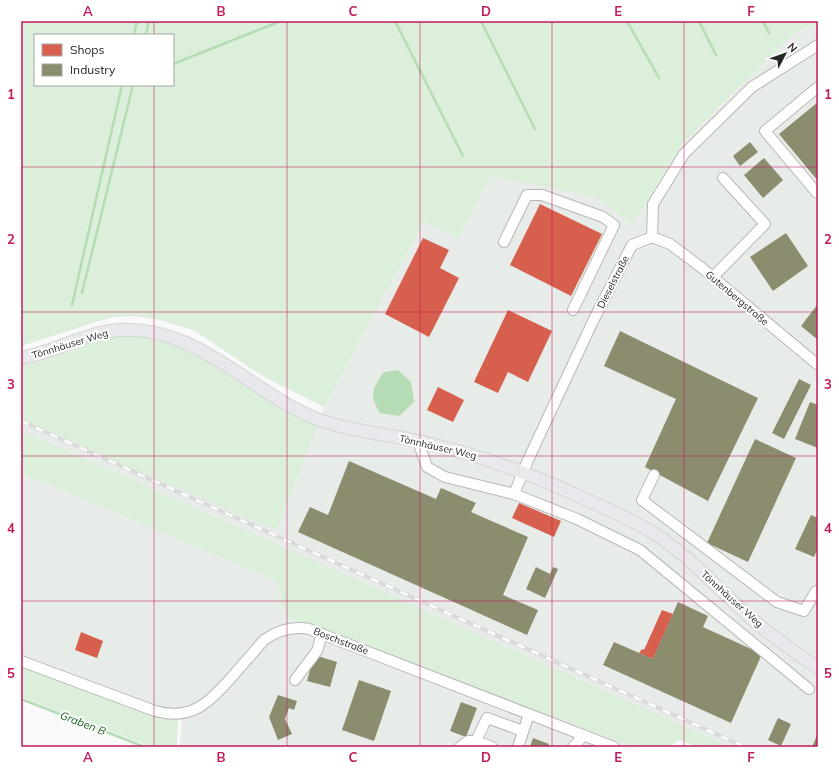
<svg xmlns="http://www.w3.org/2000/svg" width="839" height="768" font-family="Mulish,sans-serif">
  <rect width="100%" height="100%" fill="#f9f9f9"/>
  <g fill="#e8ece8">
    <polygon points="818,23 818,747 730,747 21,430 21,414 277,530 324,407 424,222 459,238 491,176 595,197 633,224 683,143 795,32"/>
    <polygon points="21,473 277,581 287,618 634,747 180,747 182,714 172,714 21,661"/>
  </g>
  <g fill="#dbefda" fill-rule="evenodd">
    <path d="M21,21H818V23L795,32L683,143L633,224L595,197L491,176L459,238L424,222L324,407L264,377L195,331L160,320L135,316L112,317L21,346ZM35,35H173V85H35Z"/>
    <polygon points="141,334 184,346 318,424 277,530 21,422 21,362 99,337"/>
    <polygon points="21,430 726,745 725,747 697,747 679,740 669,747 634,747 287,618 277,581 21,473"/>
    <polygon points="21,667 161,717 178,717 177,747 151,747 21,697"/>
  </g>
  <path fill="#b5dcb4" d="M398,370L411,382L414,402L399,416L380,413C369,395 372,389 384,372Z"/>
  <g fill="#d6604d">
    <polygon points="540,204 602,234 571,296 510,265"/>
    <polygon points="423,238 449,250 440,268 459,278 429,337 385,314"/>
    <polygon points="508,310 552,331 528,382 508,372 498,393 474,382"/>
    <polygon points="438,387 464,400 453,422 427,410"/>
    <polygon points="519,503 561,521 554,537 512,518"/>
    <polygon points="662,610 673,614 653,659 639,653 642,649 644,650"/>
    <polygon points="81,632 103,641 97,658 75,650"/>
  </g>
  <g fill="#8c8c6e">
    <polygon points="818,102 818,181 779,134"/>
    <polygon points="750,142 758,152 740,166 733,156"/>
    <polygon points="764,158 783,180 763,198 744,175"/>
    <polygon points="786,233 808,266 773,291 750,257"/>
    <polygon points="818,304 818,340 801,326"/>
    <polygon points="620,331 758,398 708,501 645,467 676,399 604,366"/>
    <polygon points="799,379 811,385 784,439 772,433"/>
    <polygon points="810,402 818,405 818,448 795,439"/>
    <polygon points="755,439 796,458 748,562 707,543"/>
    <polygon points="349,461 436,499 441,488 476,503 471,512 528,537 503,595 538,610 527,635 298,532 310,507 328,515"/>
    <polygon points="811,515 818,518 818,548 814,557 795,549"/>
    <polygon points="536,567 550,574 553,567 558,569 545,598 526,589"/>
    <polygon points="678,602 708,616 703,627 762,654 731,723 603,665 614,642 653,659"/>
    <polygon points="314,655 337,662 330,687 307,681"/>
    <polygon points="359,680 391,691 374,741 342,730"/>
    <polygon points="278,695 297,701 294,710 289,708 285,719 292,734 278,740 269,717"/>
    <polygon points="461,702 477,708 466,737 450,731"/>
    <polygon points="778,718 791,724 781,746 768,740"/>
    <polygon points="818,733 818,747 812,747"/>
    <polygon points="533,738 549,744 548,747 530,747"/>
  </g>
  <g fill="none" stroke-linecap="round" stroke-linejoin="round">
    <g stroke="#b5dcb4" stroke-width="2.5">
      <polyline points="395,21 463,156"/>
      <polyline points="481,21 535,129"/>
      <polyline points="627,21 659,78"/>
      <polyline points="699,21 716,55"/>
      <polyline points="763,21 769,33"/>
      <polyline points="134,35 137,21"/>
      <polyline points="146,35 149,21"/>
      <polyline points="173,64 281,21"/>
      <polyline points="82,293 133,85"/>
      <polyline points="72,305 122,85"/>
      <polyline points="21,699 145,747"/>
    </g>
    <defs>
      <g id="minor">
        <polyline points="818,87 765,131 817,193 818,192"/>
        <polyline points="652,237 670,244 702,268 818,365"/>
        <polyline points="504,242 527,195 542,195 603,217 614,225 573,310"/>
        <polyline points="713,277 765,224 723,178"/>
        <polyline points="418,441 427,467 445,477 514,494"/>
        <polyline points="654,475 642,500 777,602 804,611 816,591"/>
        <path d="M21,661L155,711C191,721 209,703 231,678C242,665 253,653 264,640C278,630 292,626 309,629L614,747"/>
        <polyline points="295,680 317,651 322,634"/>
        <polyline points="809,689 640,550 577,519 514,494 528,460 594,319 632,245 652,237 653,204 684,154 752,87 818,45"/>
        <polyline points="476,741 487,718 523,731"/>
        <polyline points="460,747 468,741 476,741 492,747"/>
        <polyline points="518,747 529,714"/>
        <polyline points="573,747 584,735"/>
      </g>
      <path id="major" d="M21,358C55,352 86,332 120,330C199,326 249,392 317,419C349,431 385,434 418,441C478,454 532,474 587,500C610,510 634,521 655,534C692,558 721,592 753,620C774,638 796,653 818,668"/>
    </defs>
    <use href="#minor" stroke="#b7b7b7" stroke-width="12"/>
    <use href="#major" stroke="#d5d5d5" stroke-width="14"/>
    <use href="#minor" stroke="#fefefe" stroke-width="10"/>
    <use href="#major" stroke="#e9e9ed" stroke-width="12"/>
    <defs>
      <polyline id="rail" points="21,421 745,747"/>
    </defs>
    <use href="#rail" stroke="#dadada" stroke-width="4"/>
    <use href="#rail" stroke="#fff" stroke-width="2.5" stroke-dasharray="8" stroke-linecap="butt"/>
  </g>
  <path fill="none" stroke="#c2185b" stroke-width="1" stroke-opacity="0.55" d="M154,21V35M287,21V747M420,21V747M552,21V747M684,21V747M154,85V747M21,167H818M21,312H818M21,456H818M21,601H818"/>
  <g text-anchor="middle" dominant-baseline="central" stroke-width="4" stroke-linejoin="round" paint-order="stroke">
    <g font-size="10" fill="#252625" stroke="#fff">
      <text transform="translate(613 282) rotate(-63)">Dieselstraße</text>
      <text transform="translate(737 298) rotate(40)">Gutenbergstraße</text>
      <text transform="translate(70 344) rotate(-17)">Tönnhäuser Weg</text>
      <text transform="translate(438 447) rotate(13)">Tönnhäuser Weg</text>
      <text transform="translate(732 599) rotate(42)">Tönnhäuser Weg</text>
      <text transform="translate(341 641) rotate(21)">Boschstraße</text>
    </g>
    <g font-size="11" font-style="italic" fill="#18651e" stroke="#fff">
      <text transform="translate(83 723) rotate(21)">Graben B</text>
    </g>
  </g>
  <rect width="839" height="768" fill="none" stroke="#ffffff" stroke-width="44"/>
  <rect x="34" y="34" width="140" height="52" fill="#ffffff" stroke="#a8a8a8"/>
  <rect x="42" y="44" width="20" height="12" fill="#d6604d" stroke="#a8a8a8"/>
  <text x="70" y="54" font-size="12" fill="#252625">Shops</text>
  <rect x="42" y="64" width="20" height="12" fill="#8c8c6e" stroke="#a8a8a8"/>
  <text x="70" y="74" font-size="12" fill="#252625">Industry</text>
  <g transform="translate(785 54) rotate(49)" stroke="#ffffff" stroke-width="3" paint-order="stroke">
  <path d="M0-3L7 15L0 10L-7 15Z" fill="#252625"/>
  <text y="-6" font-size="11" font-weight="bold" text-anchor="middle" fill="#252625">N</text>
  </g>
  <rect x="22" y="22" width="795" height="724" fill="none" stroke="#c2185b" stroke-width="1.5"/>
  <g font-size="13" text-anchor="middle" font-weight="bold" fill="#c2185b">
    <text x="88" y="16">A</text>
    <text x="221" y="16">B</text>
    <text x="353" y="16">C</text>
    <text x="486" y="16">D</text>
    <text x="618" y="16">E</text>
    <text x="751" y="16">F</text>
    <text x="11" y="99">1</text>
    <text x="828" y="99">1</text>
    <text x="11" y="244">2</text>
    <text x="828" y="244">2</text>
    <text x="11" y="389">3</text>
    <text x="828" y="389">3</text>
    <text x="11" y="533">4</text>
    <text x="828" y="533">4</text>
    <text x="11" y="678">5</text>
    <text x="828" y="678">5</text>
    <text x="88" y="762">A</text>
    <text x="221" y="762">B</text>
    <text x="353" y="762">C</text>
    <text x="486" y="762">D</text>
    <text x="618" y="762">E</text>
    <text x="751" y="762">F</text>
  </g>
</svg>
